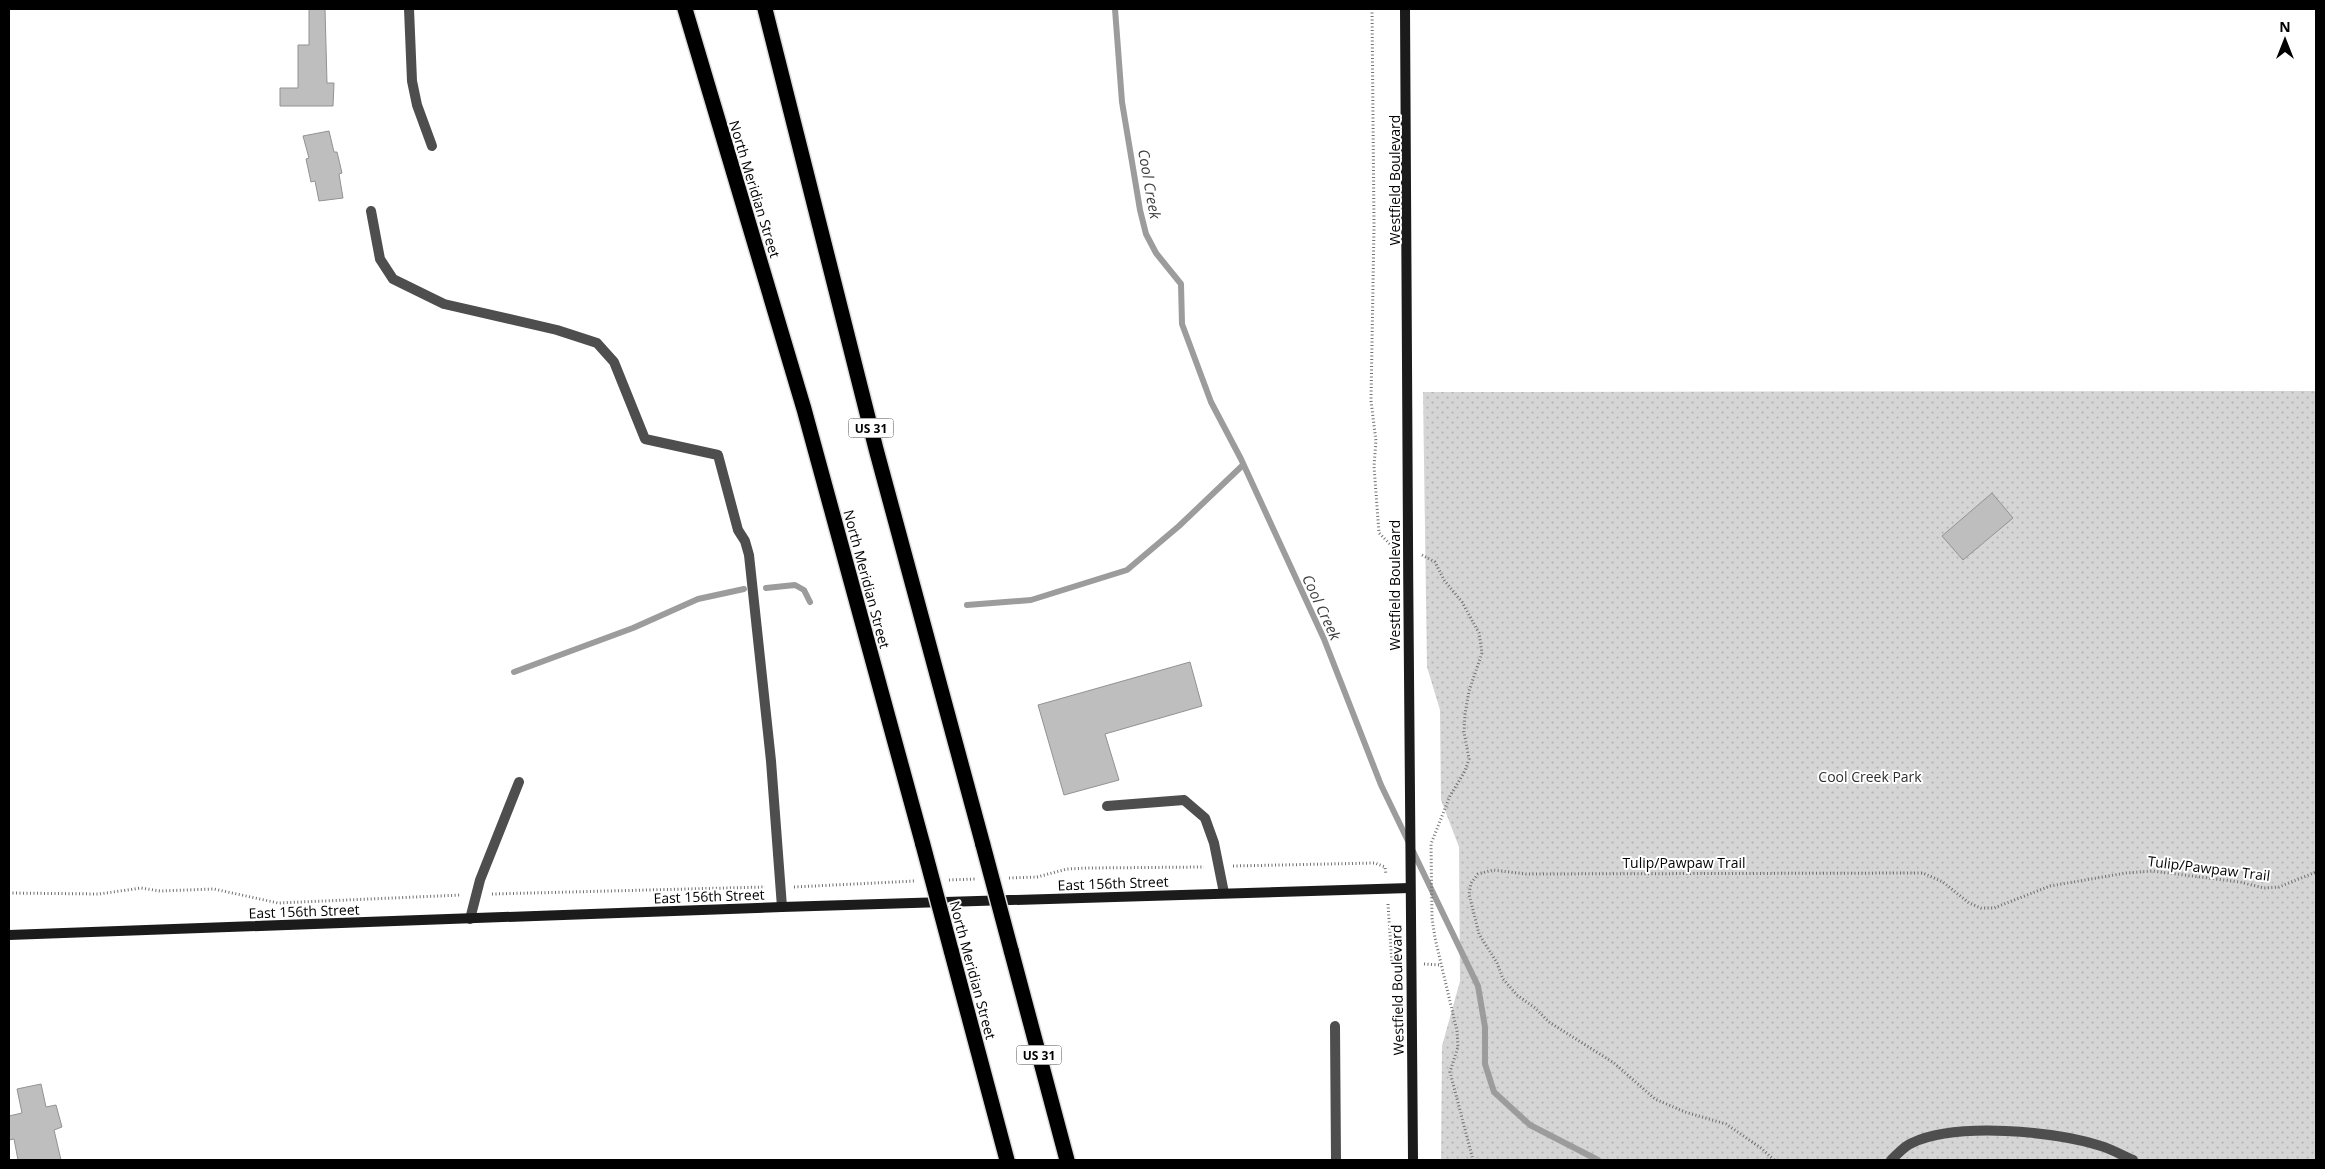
<svg xmlns="http://www.w3.org/2000/svg" width="2325" height="1169" font-family="'Open Sans',sans-serif">
  <defs>
    <pattern id="park-dots" width="8" height="8" patternUnits="userSpaceOnUse" patternTransform="scale(1.25)"><rect width="8" height="8" fill="#d5d5d5"/><path d="M2 2h.1M6 6h.1" fill="none" stroke="#b5b5b5" stroke-width="1.8" stroke-linecap="round"/></pattern>
  </defs>
  <rect width="100%" height="100%" fill="#fff"/>
  <polygon fill="url(#park-dots)" points="2316,391 2316,1160 1441,1160 1442,1046 1460,981 1459,847 1441,800 1440,710 1427,667 1423,392"/>
  <g fill="none" stroke-linecap="round" stroke-linejoin="round">
    <g stroke="#9c9c9c" stroke-width="6">
      <polyline points="1115,9 1122,102 1140,210 1146,234 1156,253 1181,284 1182,324 1211,402 1241,459 1324,639 1381,785 1478,986 1485,1027 1485,1064 1494,1092 1530,1125 1598,1160"/>
      <polyline points="766,588 795,585 804,590 810,602"/>
      <polyline points="967,605 1031,600 1127,570 1179,526 1243,465"/>
      <polyline points="514,672 633,628 698,599 744,589"/>
    </g>
  </g>
  <g fill="#bebebe" stroke="#929292">
    <polygon points="309,9 325,9 327,83 334,83 333,106 280,106 280,88 298,88 298,45 309,45"/>
    <polygon points="329,131 334,152 337,152 342,173 339,174 343,198 319,201 315,181 311,182 306,159 309,158 303,136"/>
    <polygon points="1992,493 2013,518 1963,560 1942,536"/>
    <polygon points="1190,662 1202,706 1105,734 1119,780 1064,795 1038,705"/>
    <polygon points="41,1084 46,1107 56,1105 62,1127 54,1130 61,1160 18,1160 14,1139 9,1140 9,1116 22,1113 17,1089"/>
  </g>
  <g fill="none" stroke-linecap="round" stroke-linejoin="round">
    <defs>
      <g id="highway">
        <polyline points="685,9 804,409 923,845"/>
        <polyline points="765,9 876,449 983,845"/>
        <polyline points="951,950 1007,1160"/>
        <polyline points="1011,950 1067,1160"/>
      </g>
    </defs>
    <use href="#highway" stroke="#dbdbdb" stroke-width="18"/>
    <g stroke="#707070" stroke-width="3" stroke-dasharray="1 2.5" stroke-linecap="butt">
      <polyline points="1372,9 1374,226 1371,401 1376,441 1374,466 1379,533 1393,547"/>
      <polyline points="1422,555 1435,562 1444,580 1462,602 1479,633 1482,653 1469,691 1465,714 1464,732 1469,759 1465,771 1450,796 1431,844 1432,918 1435,938 1457,1031 1458,1047 1450,1072 1473,1160"/>
      <polyline points="1233,866 1375,863 1385,867 1386,875"/>
      <polyline points="1009,878 1037,877 1067,869 1088,868 1204,867"/>
      <polyline points="949,880 975,879"/>
      <polyline points="794,887 915,881"/>
      <polyline points="9,893 99,894 141,888 160,891 214,889 278,903 461,895"/>
      <polyline points="492,894 765,887"/>
      <polyline points="1388,904 1392,964 1398,964"/>
      <polyline points="1424,964 1441,965"/>
      <polyline points="1774,1160 1761,1148 1726,1124 1685,1112 1655,1099 1614,1063 1549,1022 1535,1008 1517,995 1503,979 1497,963 1479,934 1469,894 1471,883 1478,874 1493,870 1526,874 1923,873 1943,882 1969,903 1981,908 1994,908 2050,886 2126,873 2152,871 2240,882 2264,888 2279,887 2316,872"/>
    </g>
    <g stroke="#4e4e4e" stroke-width="10">
      <polyline points="371,211 380,259 393,279 444,304 557,330 597,343 614,362 645,439 718,455 738,530 745,541 749,555 771,761 782,907"/>
      <polyline points="1107,806 1184,800 1205,818 1214,843 1224,893"/>
      <polyline points="470,919 480,880 519,782"/>
      <polyline points="1335,1026 1336,1160"/>
      <path d="M1891,1160C1897,1155 1904,1146 1912,1143C1956,1122 2055,1131 2101,1146C2112,1149 2123,1156 2133,1160"/>
    </g>
    <polyline stroke="#4e4e4e" stroke-width="10" points="409,9 412,81 417,105 432,146"/>
    <g stroke="#1b1b1b" stroke-width="10">
      <path d="M1405,9C1408,393 1408,776 1413,1160"/>
      <polyline points="9,935 782,907 1410,888"/>
    </g>
    <use href="#highway" stroke="#000" stroke-width="15"/>
    <defs>
      <g id="highway-bridge">
        <polyline points="923,845 951,950"/>
        <polyline points="983,845 1011,950"/>
      </g>
    </defs>
    <use href="#highway-bridge" stroke="#dbdbdb" stroke-width="18" stroke-linecap="butt"/>
    <use href="#highway-bridge" stroke="#000" stroke-width="15"/>
  </g>
  <g text-anchor="middle" dominant-baseline="central" stroke-width="4" stroke-linejoin="round" paint-order="stroke">
    <g fill="#fff" stroke="#4c4c4c" stroke-width="1">
      <rect x="848.5" y="418.5" width="45" height="19" rx="4"/>
      <rect x="1016.5" y="1045.5" width="45" height="19" rx="4"/>
    </g>
    <g font-size="12" font-weight="bold" fill="#000">
      <text x="871" y="428">US 31</text>
      <text x="1039" y="1055">US 31</text>
    </g>
    <g font-size="14" fill="#000" stroke="#fff">
      <text transform="translate(1394 180) rotate(-90)">Westfield Boulevard</text>
      <text transform="translate(755 189) rotate(73)">North Meridian Street</text>
      <text transform="translate(867 579) rotate(75)">North Meridian Street</text>
      <text transform="translate(1394 585) rotate(-90)">Westfield Boulevard</text>
      <text x="1684" y="862">Tulip/Pawpaw Trail</text>
      <text transform="translate(2209 868) rotate(7)">Tulip/Pawpaw Trail</text>
      <text transform="translate(1113 883) rotate(-2)">East 156th Street</text>
      <text transform="translate(709 896) rotate(-2)">East 156th Street</text>
      <text transform="translate(304 911) rotate(-2)">East 156th Street</text>
      <text transform="translate(973 970) rotate(75)">North Meridian Street</text>
      <text transform="translate(1397 990) rotate(-91)">Westfield Boulevard</text>
    </g>
    <g font-size="14" fill="#2c2c2c" stroke="#fff">
      <text x="1870" y="776">Cool Creek Park</text>
    </g>
    <g font-size="15" font-style="italic" fill="#3d3d3d" stroke="#fff">
      <text transform="translate(1150 184) rotate(80)">Cool Creek</text>
      <text transform="translate(1322 607) rotate(65)">Cool Creek</text>
    </g>
  </g>
  <rect width="2325" height="1169" fill="none" stroke="#000000" stroke-width="20"/>
  <g transform="translate(2285 40)" stroke="#ffffff" stroke-width="4" paint-order="stroke">
  <path d="M0-4L9 19L0 12L-9 19Z" fill="#000000"/>
  <text y="-8" font-size="14" font-weight="bold" text-anchor="middle" fill="#000000">N</text>
  </g>
</svg>
